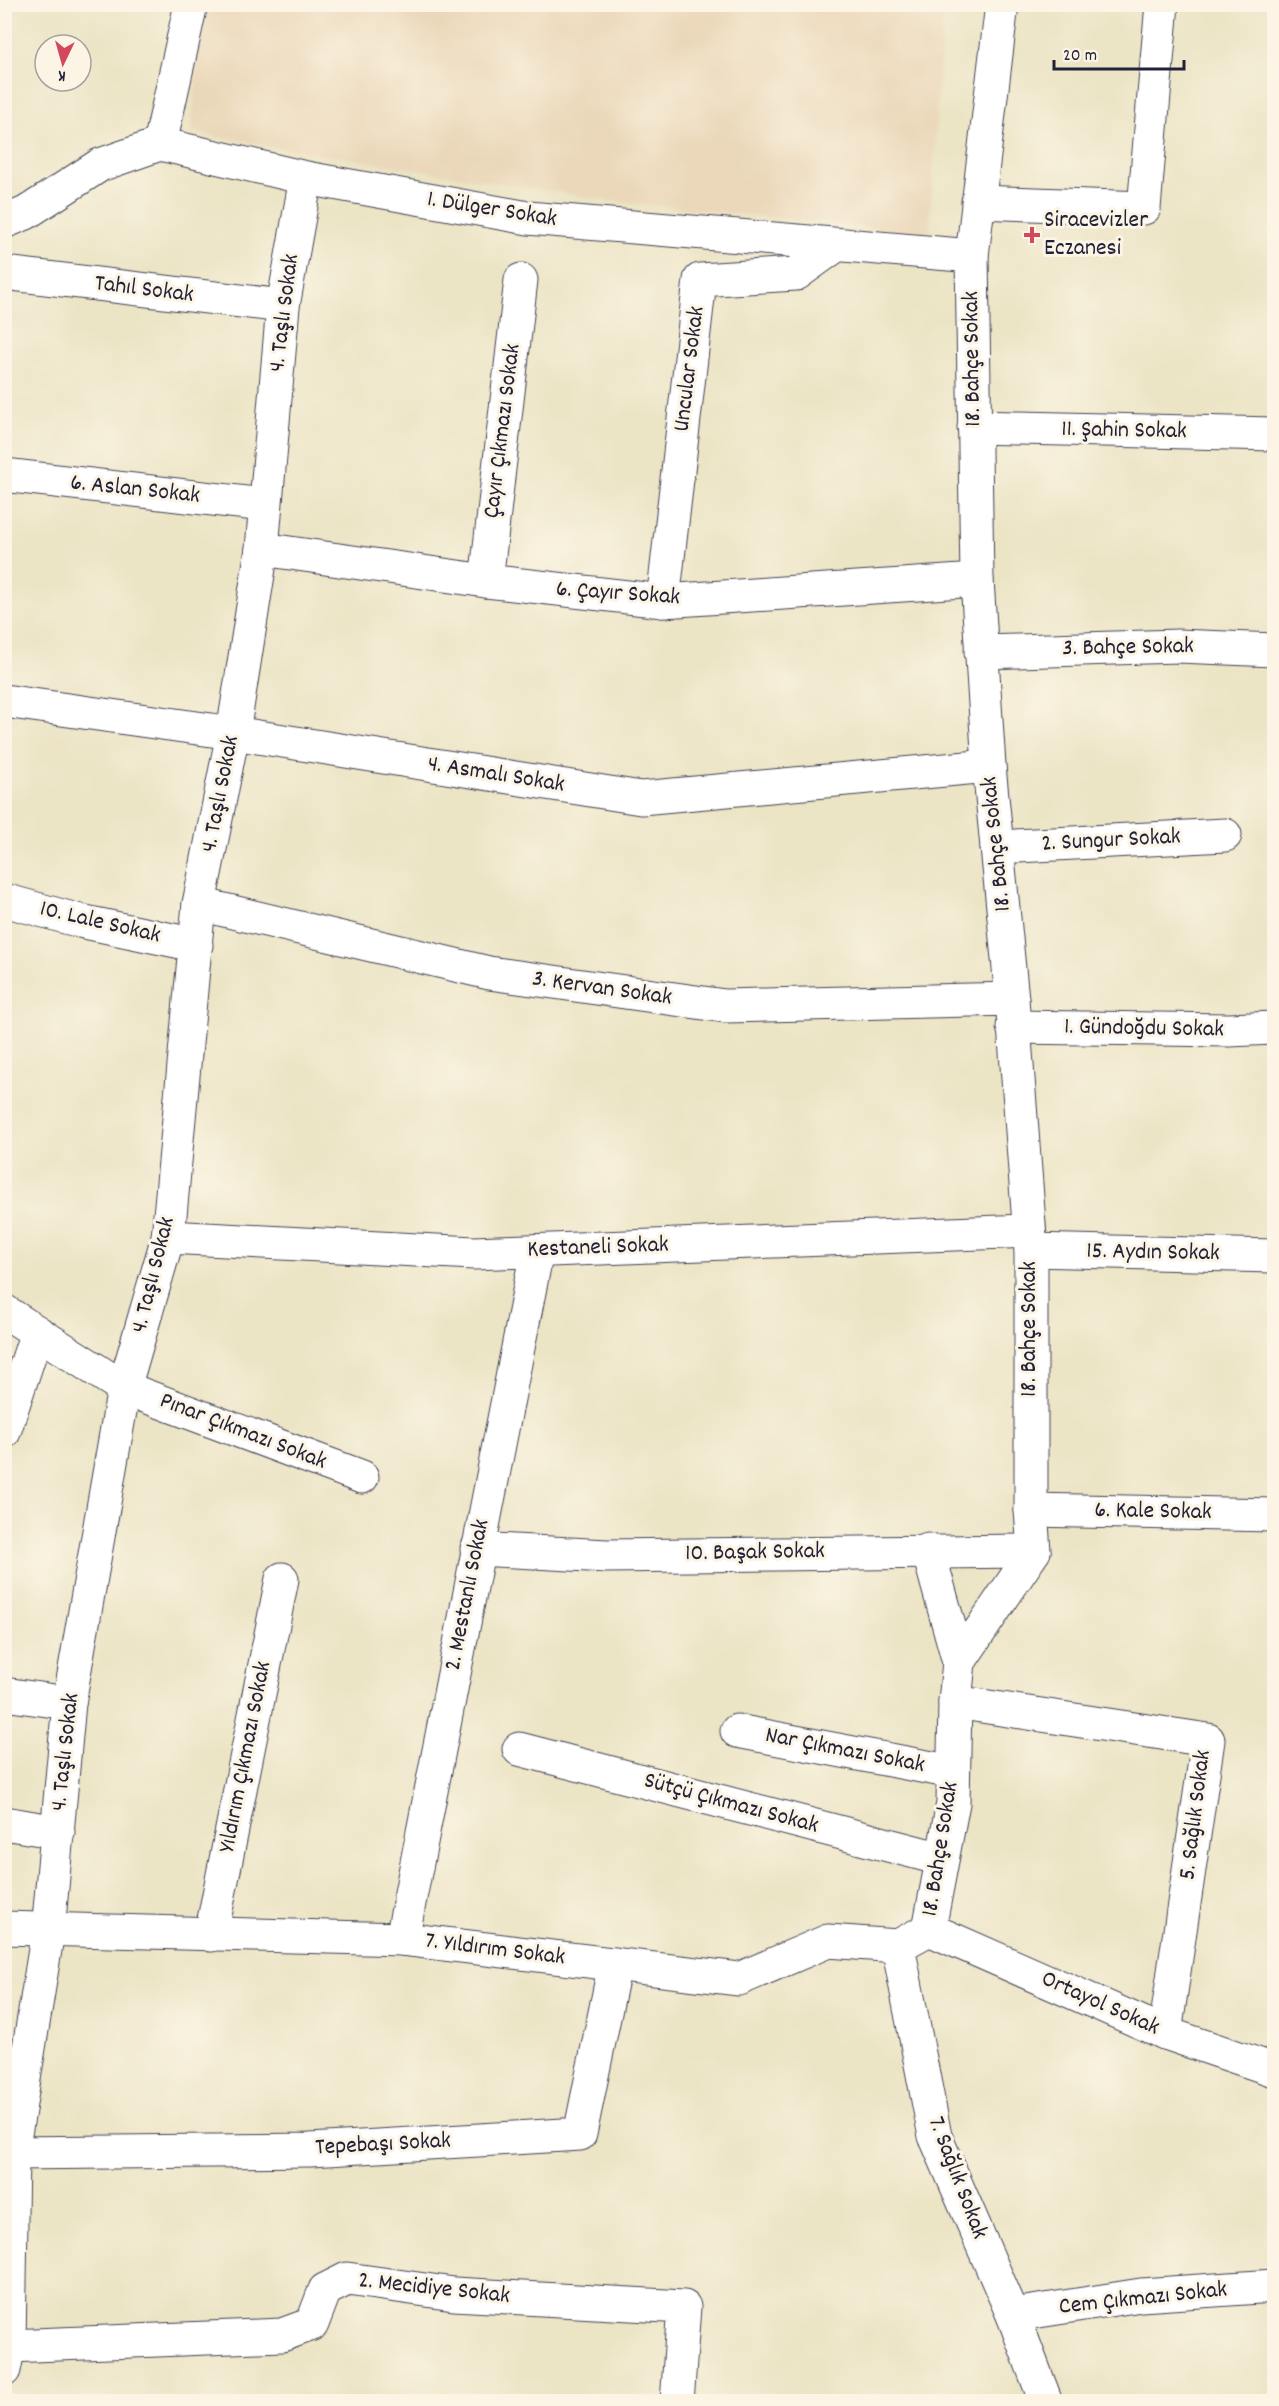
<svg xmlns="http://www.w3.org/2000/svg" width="1279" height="2406" font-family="Dekko,sans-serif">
  <rect width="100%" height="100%" fill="#fcf5e5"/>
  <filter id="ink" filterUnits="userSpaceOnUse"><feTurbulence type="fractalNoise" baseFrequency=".0167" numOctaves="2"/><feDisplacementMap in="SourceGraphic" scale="12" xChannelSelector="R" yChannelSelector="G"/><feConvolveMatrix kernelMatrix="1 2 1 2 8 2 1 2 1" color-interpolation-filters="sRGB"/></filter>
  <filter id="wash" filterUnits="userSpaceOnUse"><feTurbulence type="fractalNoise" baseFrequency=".008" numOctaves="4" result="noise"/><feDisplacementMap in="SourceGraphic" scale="24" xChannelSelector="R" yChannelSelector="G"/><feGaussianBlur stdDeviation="1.35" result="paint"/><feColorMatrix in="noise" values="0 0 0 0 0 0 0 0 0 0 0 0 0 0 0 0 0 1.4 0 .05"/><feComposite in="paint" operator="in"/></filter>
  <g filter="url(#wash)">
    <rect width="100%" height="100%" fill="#ebe4c5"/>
    <polygon fill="#ebd8ba" points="209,5 944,5 929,233 611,201 191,133 198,53"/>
  </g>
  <g filter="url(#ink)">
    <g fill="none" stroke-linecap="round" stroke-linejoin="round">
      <defs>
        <g id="minor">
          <polyline points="191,4 160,144 306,178 528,218 972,256"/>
          <polyline points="978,202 1144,208 1162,4"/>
          <polyline points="4,222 26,213 100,165 160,144"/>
          <polyline points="4,273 283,306"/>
          <polyline points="974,427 1274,434"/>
          <polyline points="4,475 265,505"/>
          <polyline points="262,549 486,581 663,601 977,580"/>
          <polyline points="486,581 521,280"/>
          <polyline points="663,601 700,280 796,274 835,246"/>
          <polyline points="981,652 1178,646 1274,650"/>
          <polyline points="4,701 233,733 641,798 989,766"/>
          <polyline points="997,847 1225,835"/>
          <polyline points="4,900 80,921 196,945"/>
          <polyline points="199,904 489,973 725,1006 1012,999"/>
          <polyline points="1013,1027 1229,1030 1274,1028"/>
          <polyline points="168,1237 474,1253 1028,1231"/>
          <polyline points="1031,1250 1274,1256"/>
          <polyline points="4,1311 124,1388 362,1477"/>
          <polyline points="4,1432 37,1332"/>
          <polyline points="1031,1510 1274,1515"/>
          <polyline points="477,1549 607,1556 1034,1551"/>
          <polyline points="928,1550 959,1662"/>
          <polyline points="4,1694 69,1703"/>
          <polyline points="955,1702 1208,1740 1165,2033"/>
          <polyline points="737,1731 953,1772"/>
          <polyline points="519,1749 942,1859"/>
          <polyline points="4,1823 58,1832"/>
          <polyline points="4,1928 402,1939 739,1979 828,1941 898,1946 929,1929"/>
          <polyline points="929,1929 953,1803 955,1702 959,1662 1034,1551 1031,1510 1031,1250 1012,999 989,766 977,580 972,256 1002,4"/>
          <polyline points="929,1929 1165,2033 1274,2070"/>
          <polyline points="211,1935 282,1579"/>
          <polyline points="402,1939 537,1251"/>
          <polyline points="898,1946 935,2136 1013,2315 1046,2402"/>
          <polyline points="12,2153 310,2150 580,2134 615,1964"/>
          <polyline points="1013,2315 1141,2295 1274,2286"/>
          <polyline points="4,2342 9,2346 282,2335 312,2324 325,2290 347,2279 454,2294 684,2307 677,2402"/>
          <polyline points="4,2370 9,2346 12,2153 48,1931 69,1703 124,1388 168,1237 199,904 233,733 262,549 283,306 306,178"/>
        </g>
      </defs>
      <use href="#minor" stroke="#403f50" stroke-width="35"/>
      <use href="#minor" stroke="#fff" stroke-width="33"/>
    </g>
  </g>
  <path fill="#d1495b" stroke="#fcf5e5" stroke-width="2" d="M1029 226h6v6h6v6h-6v6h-6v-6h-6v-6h6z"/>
  <g text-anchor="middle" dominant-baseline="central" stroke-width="6" stroke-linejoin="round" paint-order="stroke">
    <g font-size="24" fill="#22223b" stroke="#fcf5e5">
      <text transform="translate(492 210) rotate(9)">1. Dülger Sokak</text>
      <text transform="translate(144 290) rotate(7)">Tahıl Sokak</text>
      <text transform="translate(285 313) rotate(-83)">4. Taşlı Sokak</text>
      <text transform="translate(973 359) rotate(-91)">18. Bahçe Sokak</text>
      <text transform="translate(690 369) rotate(-83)">Uncular Sokak</text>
      <text transform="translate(503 431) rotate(-83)">Çayır Çıkmazı Sokak</text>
      <text transform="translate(1124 431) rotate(1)">11. Şahin Sokak</text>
      <text transform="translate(135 490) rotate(6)">6. Aslan Sokak</text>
      <text transform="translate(618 594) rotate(4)">6. Çayır Sokak</text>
      <text transform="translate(1128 648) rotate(-1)">3. Bahçe Sokak</text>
      <text transform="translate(496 775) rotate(9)">4. Asmalı Sokak</text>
      <text transform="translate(221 794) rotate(-79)">4. Taşlı Sokak</text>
      <text transform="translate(1111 841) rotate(-3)">2. Sungur Sokak</text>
      <text transform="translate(997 844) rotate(-96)">18. Bahçe Sokak</text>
      <text transform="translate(100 923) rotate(13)">10. Lale Sokak</text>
      <text transform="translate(602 989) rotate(8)">3. Kervan Sokak</text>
      <text transform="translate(1144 1029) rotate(1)">1. Gündoğdu Sokak</text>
      <text transform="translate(598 1248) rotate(-2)">Kestaneli Sokak</text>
      <text transform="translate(1153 1253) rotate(1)">15. Aydın Sokak</text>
      <text transform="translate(154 1275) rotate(-76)">4. Taşlı Sokak</text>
      <text transform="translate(1030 1329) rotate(-90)">18. Bahçe Sokak</text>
      <text transform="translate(243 1432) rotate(21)">Pınar Çıkmazı Sokak</text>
      <text transform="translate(1153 1512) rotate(1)">6. Kale Sokak</text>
      <text transform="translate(755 1553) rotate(-1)">10. Başak Sokak</text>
      <text transform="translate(468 1595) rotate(-79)">2. Mestanlı Sokak</text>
      <text transform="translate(845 1751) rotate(11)">Nar Çıkmazı Sokak</text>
      <text transform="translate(66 1752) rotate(-84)">4. Taşlı Sokak</text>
      <text transform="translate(246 1757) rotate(-79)">Yıldırım Çıkmazı Sokak</text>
      <text transform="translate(731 1804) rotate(15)">Sütçü Çıkmazı Sokak</text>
      <text transform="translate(1196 1815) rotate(-83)">5. Sağlık Sokak</text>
      <text transform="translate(941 1849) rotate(-81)">18. Bahçe Sokak</text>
      <text transform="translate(495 1950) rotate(7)">7. Yıldırım Sokak</text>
      <text transform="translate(1100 2004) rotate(24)">Ortayol Sokak</text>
      <text transform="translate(383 2145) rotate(-3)">Tepebaşı Sokak</text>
      <text transform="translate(957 2178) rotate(69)">7. Sağlık Sokak</text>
      <text transform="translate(434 2289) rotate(6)">2. Mecidiye Sokak</text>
      <text transform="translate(1143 2299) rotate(-6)">Cem Çıkmazı Sokak</text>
    </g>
    <g font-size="24" fill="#22223b" stroke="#fcf5e5" text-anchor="start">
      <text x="1044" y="221">Siracevizler<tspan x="1044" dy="28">Eczanesi</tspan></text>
    </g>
  </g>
  <rect width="1279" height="2406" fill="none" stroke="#fcf5e5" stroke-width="24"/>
  <g transform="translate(63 63) rotate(185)"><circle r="28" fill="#fcf5e5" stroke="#a5a1a1" stroke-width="1.5"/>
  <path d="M0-4.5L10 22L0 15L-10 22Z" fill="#d1495b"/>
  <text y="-9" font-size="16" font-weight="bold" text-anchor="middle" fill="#22223b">K</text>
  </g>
  <path d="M1054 60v9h130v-9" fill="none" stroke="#22223b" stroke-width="3"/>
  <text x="1063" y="60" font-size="18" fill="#22223b" stroke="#fcf5e5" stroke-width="4.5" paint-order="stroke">20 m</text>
</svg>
